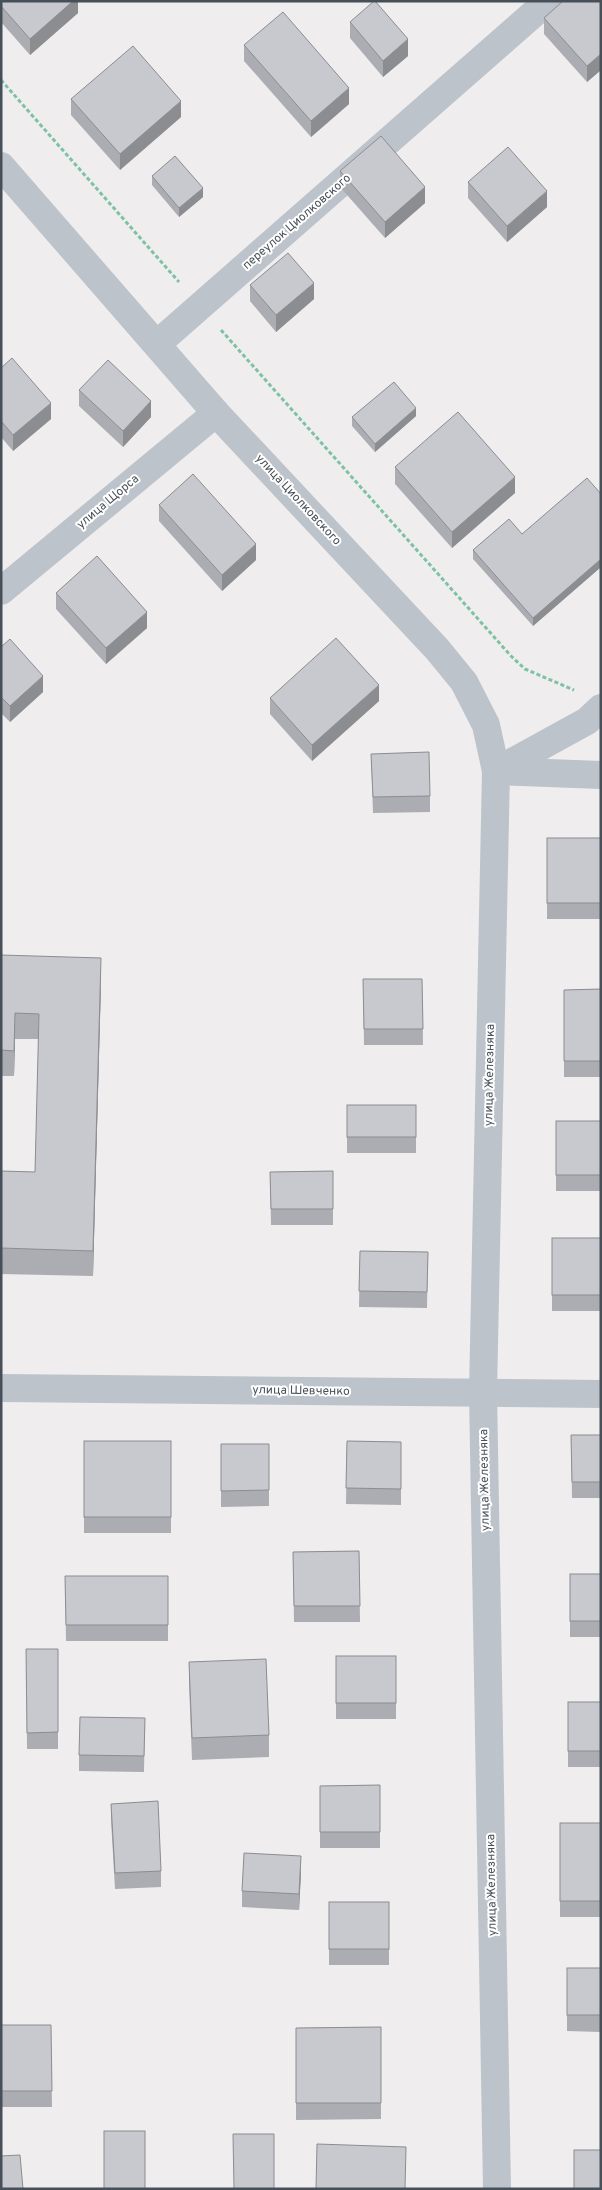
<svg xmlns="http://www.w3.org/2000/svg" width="602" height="2190" font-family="Overpass,sans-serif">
  <rect width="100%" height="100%" fill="#efeded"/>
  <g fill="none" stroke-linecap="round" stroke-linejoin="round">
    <g stroke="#7cc2a3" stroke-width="3" stroke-dasharray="4 2.5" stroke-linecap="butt">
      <polyline points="1,80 179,282"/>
      <polyline points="221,330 511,656 525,669 574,690"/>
    </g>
    <g stroke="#bdc3ca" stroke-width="28">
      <polyline points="1,166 216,413 437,649 464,682 486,725 496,771 483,1392 497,2189"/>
      <polyline points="157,344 548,1"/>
      <polyline points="1,591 216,413"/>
      <polyline points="496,771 587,721 601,708"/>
      <polyline points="496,771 601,775"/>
      <polyline points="1,1388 601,1394"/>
    </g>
  </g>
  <g fill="#abadb2">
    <polygon points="1,1 78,1 78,13 30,55 1,22"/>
    <polygon points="601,1 601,70 587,82 544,34 544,18"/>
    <polygon points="350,22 408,56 383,77 350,38"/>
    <polygon points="244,45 349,104 311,137 244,61"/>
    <polygon points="71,99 181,117 120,170 71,115"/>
    <polygon points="340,171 425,203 385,238 340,187"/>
    <polygon points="152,176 203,197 179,217 152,185"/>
    <polygon points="468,182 547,207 507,242 468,198"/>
    <polygon points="250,285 314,299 276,332 250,301"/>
    <polygon points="1,368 51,419 13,451 1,437"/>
    <polygon points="79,390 151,417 123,447 79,406"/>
    <polygon points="416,416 375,452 352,426 352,417"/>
    <polygon points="395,467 515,493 452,548 395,484"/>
    <polygon points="601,494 601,567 533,626 473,559 473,550 522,534"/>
    <polygon points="159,505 256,560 222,591 159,521"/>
    <polygon points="56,593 147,628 106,664 56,609"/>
    <polygon points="1,647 43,692 10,722 1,713"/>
    <polygon points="270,698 379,701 312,761 270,714"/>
    <polygon points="371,754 430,796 430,812 373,813"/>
    <rect x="547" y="838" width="54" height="81"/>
    <polygon points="1,955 101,983 93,1276 1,1274 1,1171 35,1172 39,1039 15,1039 14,1076 1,1076"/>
    <polygon points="363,979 422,979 423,1045 364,1045"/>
    <polygon points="601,989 601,1077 564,1077 564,990"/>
    <rect x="347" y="1105" width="69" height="48"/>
    <rect x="556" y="1121" width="45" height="70"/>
    <polygon points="333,1171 333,1225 271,1225 270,1172"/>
    <rect x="552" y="1238" width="49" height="73"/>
    <polygon points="360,1251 428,1252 427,1308 359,1307"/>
    <polygon points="571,1435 601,1435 601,1498 572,1498"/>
    <rect x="84" y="1441" width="87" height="92"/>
    <polygon points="347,1441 401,1442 401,1505 346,1504"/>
    <polygon points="221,1444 269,1444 269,1506 221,1507"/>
    <polygon points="359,1551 360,1622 294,1622 293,1552"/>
    <rect x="570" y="1574" width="31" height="63"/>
    <polygon points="65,1576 168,1576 168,1641 66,1641"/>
    <polygon points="26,1649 58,1649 58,1749 27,1749"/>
    <rect x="336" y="1656" width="60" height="63"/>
    <polygon points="189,1662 269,1735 269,1757 192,1760 189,1683"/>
    <rect x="568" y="1702" width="33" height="65"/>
    <polygon points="145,1718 144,1772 79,1771 79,1755"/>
    <polygon points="380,1785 380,1848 320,1848 320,1786"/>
    <polygon points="111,1804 161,1871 161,1887 115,1889 111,1820"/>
    <rect x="560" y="1823" width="41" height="94"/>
    <polygon points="301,1872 299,1910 242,1907 242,1891"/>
    <rect x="329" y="1902" width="60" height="63"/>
    <polygon points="567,1968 601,1968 601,2032 567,2031"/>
    <polygon points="1,2025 51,2025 52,2107 1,2107"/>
    <polygon points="381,2027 381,2119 296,2120 296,2028"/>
  </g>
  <g fill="#8b8d91">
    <polygon points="73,1 78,1 78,13 30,55 30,39"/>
    <polygon points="408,39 408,56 383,77 383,61"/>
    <polygon points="601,54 601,70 587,82 587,66"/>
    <polygon points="349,88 349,104 311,137 311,121"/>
    <polygon points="181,101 181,117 120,170 120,154"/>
    <polygon points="425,187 425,203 385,238 385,222"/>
    <polygon points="203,188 203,197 179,217 179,208"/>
    <polygon points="547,191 547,207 507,242 507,226"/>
    <polygon points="314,283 314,299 276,332 276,315"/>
    <polygon points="151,401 151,417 123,447 123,431"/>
    <polygon points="51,403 51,419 13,451 13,435"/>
    <polygon points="416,408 416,416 375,452 375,444"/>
    <polygon points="515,477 515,493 452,548 452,532"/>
    <polygon points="256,544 256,560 222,591 222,575"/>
    <polygon points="601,559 601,567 533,626 533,618"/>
    <polygon points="147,612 147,628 106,664 106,648"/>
    <polygon points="43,676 43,692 10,722 10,706"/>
    <polygon points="379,685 379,701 312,761 312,745"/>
    <polygon points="101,958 101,983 93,1276 93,1251"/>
    <polygon points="15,1013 15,1039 14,1076 14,1051"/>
    <polygon points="301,1856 301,1872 299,1910 299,1894"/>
  </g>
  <g fill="#c7c9cf" stroke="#8b8d91">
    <polygon points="1,1 73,1 30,39 1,6"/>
    <polygon points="374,1 375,1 408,39 383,61 350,22"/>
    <polygon points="563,1 601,1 601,54 587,66 544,18"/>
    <polygon points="283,12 349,88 311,121 244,45"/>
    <polygon points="133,46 181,101 120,154 71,99"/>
    <polygon points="381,136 425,187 385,222 340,171"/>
    <polygon points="508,147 547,191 507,226 468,182"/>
    <polygon points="175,156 203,188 179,208 152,176"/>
    <polygon points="288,253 314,283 276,315 250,285"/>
    <polygon points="12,358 51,403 13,435 1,421 1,368"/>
    <polygon points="108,360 151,401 123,431 79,390"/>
    <polygon points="394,382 416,408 375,444 352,417"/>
    <polygon points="458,412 515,477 452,532 395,467"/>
    <polygon points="193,474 256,544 222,575 159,505"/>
    <polygon points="587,478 601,494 601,559 533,618 473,550 509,519 522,534"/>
    <polygon points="97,556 147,612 106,648 56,593"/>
    <polygon points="336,638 379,685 312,745 270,698"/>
    <polygon points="10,639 43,676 10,706 1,697 1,647"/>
    <polygon points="429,752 430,796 373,797 371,754"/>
    <rect x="547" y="838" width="54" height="65"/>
    <polygon points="1,955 101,958 93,1251 1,1248 1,1171 35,1172 39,1014 15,1013 14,1051 1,1050"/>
    <polygon points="363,979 422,979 423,1029 364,1029"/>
    <polygon points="601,989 601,1061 564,1061 564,990"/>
    <rect x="347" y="1105" width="69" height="32"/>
    <rect x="556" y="1121" width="45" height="54"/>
    <polygon points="333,1171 333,1209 271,1209 270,1172"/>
    <rect x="552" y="1238" width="49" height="57"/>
    <polygon points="360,1251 428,1252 427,1292 359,1291"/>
    <polygon points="571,1435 601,1435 601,1482 572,1482"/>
    <rect x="84" y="1441" width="87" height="76"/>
    <polygon points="347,1441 401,1442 401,1489 346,1488"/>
    <polygon points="221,1444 269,1444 269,1490 221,1491"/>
    <polygon points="359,1551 360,1606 294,1606 293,1552"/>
    <rect x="570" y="1574" width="31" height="47"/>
    <polygon points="65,1576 168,1576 168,1625 66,1625"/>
    <polygon points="26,1649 58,1649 58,1732 27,1733"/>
    <rect x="336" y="1656" width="60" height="47"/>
    <polygon points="266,1659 269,1735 192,1738 189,1662"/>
    <rect x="568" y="1702" width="33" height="49"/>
    <polygon points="80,1717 145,1718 144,1756 79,1755"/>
    <polygon points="380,1785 380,1832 320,1832 320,1786"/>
    <polygon points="158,1801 161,1871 115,1873 111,1804"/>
    <rect x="560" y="1823" width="41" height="78"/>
    <polygon points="244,1853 301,1856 299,1894 242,1891"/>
    <rect x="329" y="1902" width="60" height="47"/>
    <rect x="567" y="1968" width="34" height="47"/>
    <polygon points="1,2025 51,2025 52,2091 1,2091"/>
    <polygon points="381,2027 381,2103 296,2103 296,2028"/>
    <rect x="104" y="2131" width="41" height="58"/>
    <polygon points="233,2134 274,2134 274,2189 234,2189"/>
    <polygon points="317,2144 406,2147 405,2189 316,2189"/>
    <rect x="574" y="2150" width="27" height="39"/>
    <polygon points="20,2155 23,2189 1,2189 1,2156"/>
  </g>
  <g text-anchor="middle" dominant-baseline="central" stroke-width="4" stroke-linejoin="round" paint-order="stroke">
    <g font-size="12" fill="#474f58" stroke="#fff">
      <text transform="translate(297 222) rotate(-41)">переулок Циолковского</text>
      <text transform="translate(298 500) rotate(47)">улица Циолковского</text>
      <text transform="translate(108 502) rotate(-40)">улица Щорса</text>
      <text transform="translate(490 1075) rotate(-89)">улица Железняка</text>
      <text transform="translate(301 1391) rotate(1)">улица Шевченко</text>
      <text transform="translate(485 1480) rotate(-91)">улица Железняка</text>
      <text transform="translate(492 1885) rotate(-91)">улица Железняка</text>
    </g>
  </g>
  <rect width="602" height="2190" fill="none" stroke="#474f58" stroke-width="5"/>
</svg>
